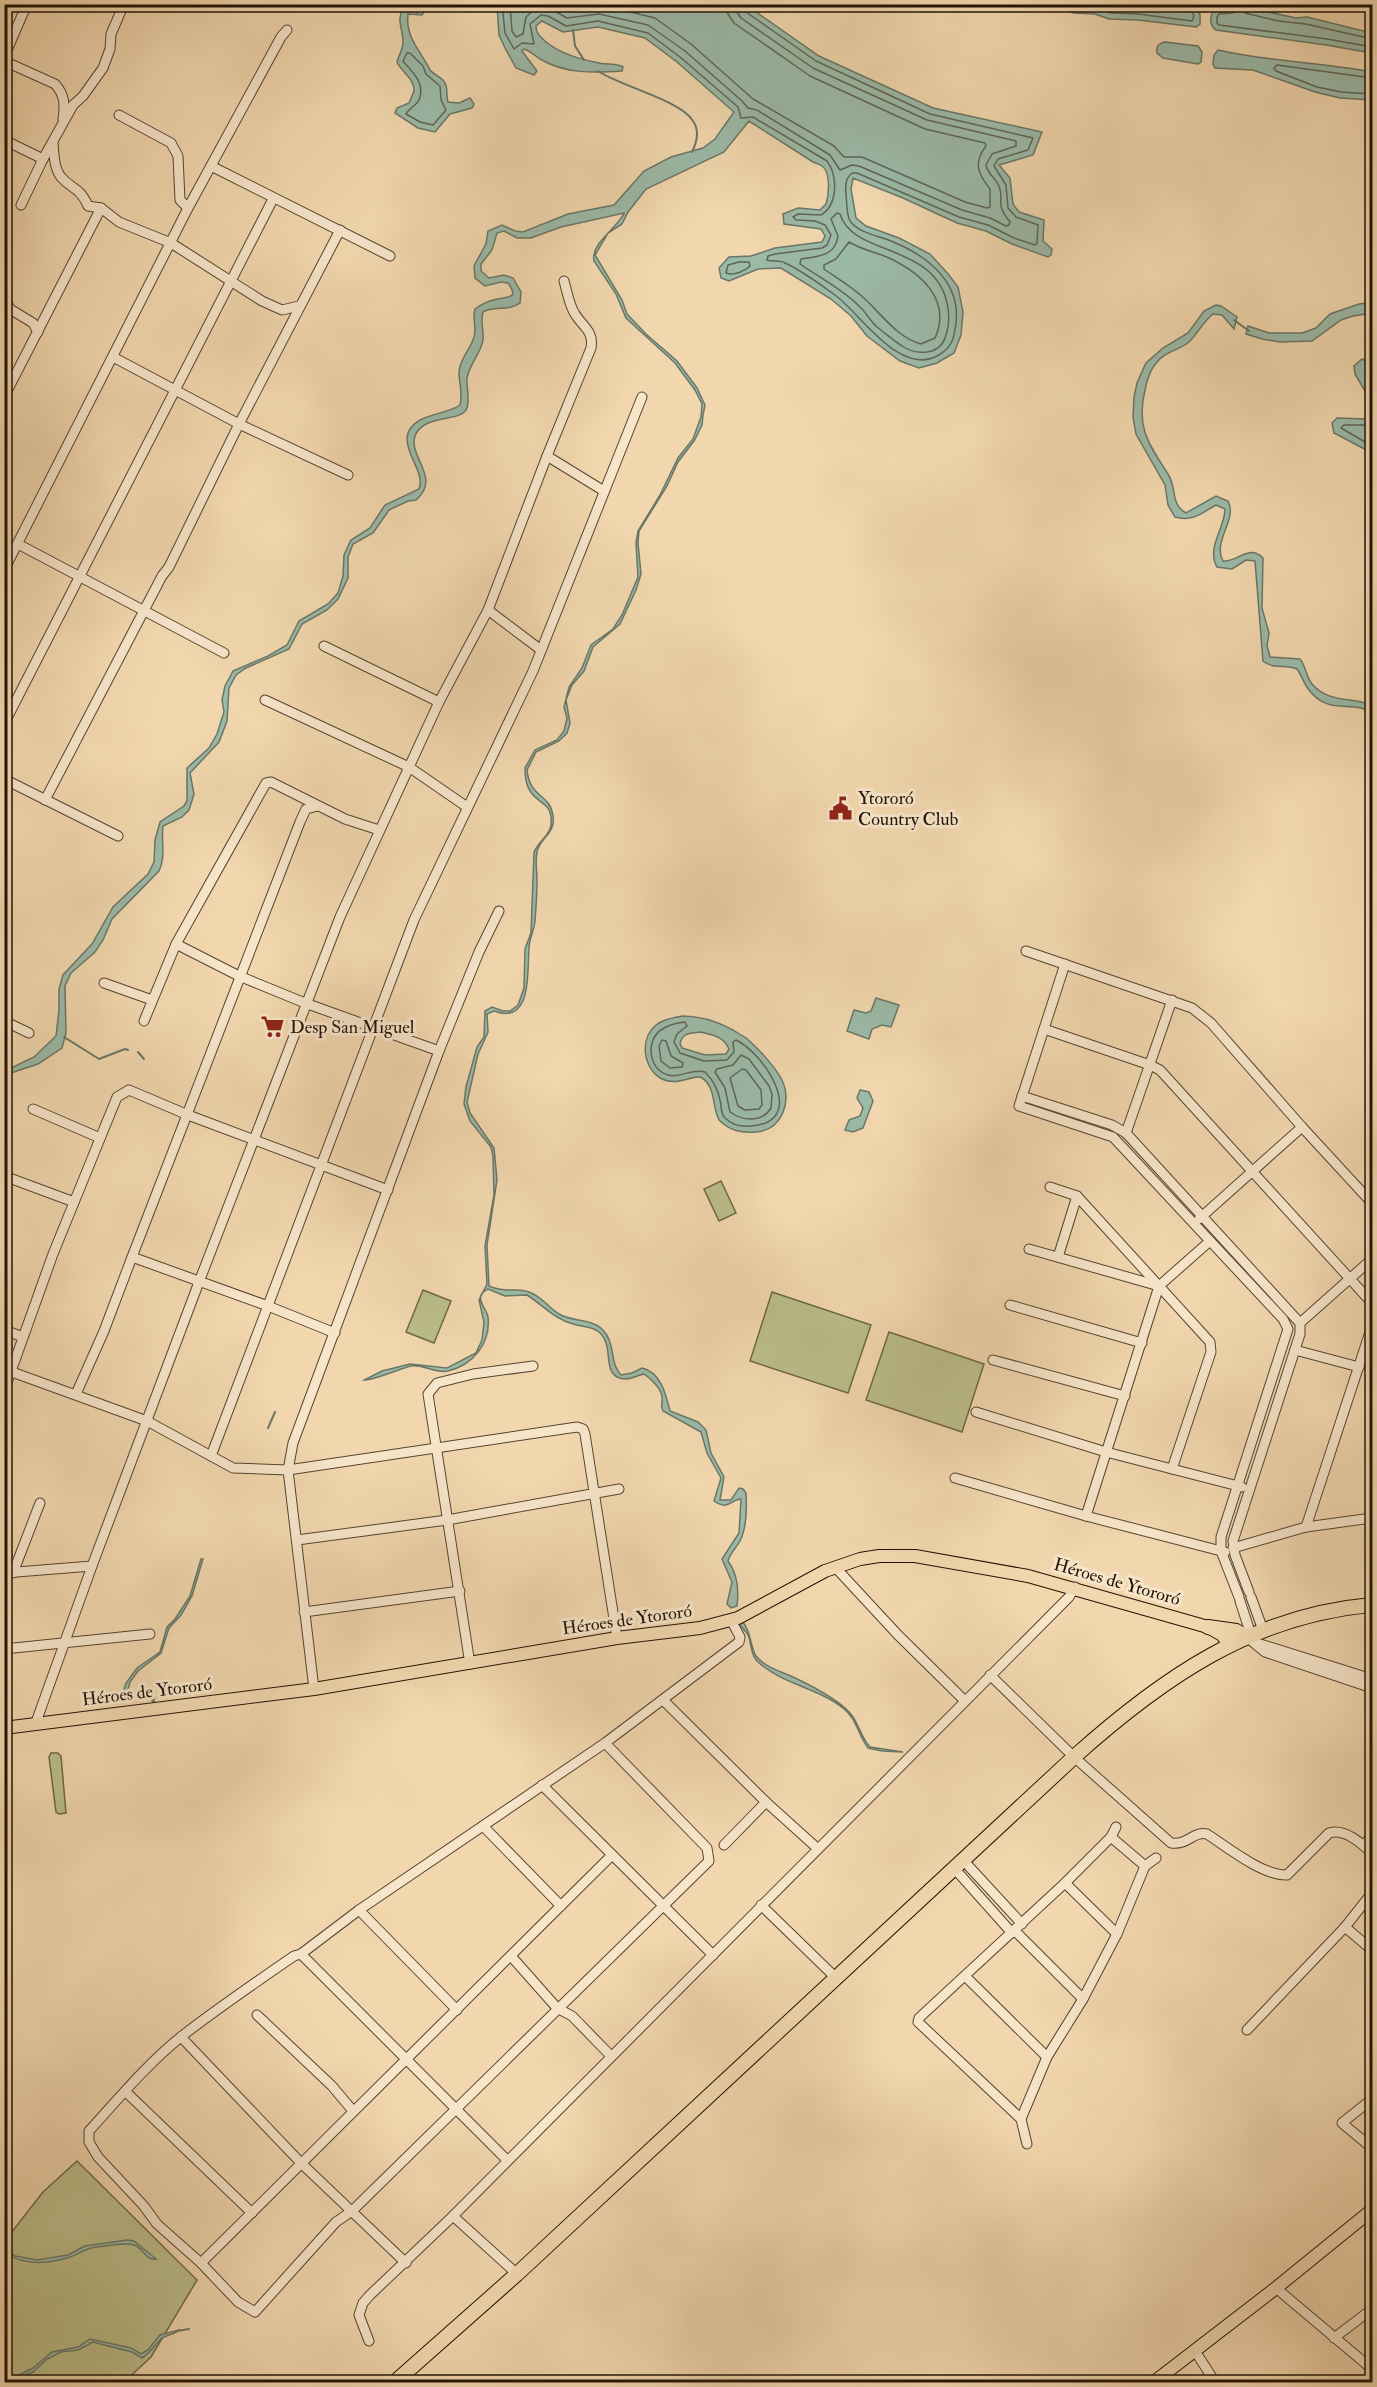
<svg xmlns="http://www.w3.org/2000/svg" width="1377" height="2387" font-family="'IM FELL Double Pica',serif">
  <rect width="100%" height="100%" fill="#f2d7ae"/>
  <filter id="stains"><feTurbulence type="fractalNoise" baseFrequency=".00333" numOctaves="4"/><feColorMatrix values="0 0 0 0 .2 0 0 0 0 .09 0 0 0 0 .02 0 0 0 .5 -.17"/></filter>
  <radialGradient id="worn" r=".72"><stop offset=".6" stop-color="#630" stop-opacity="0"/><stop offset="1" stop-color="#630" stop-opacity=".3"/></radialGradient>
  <g fill="#bbbe8a" stroke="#6e6848" stroke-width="1.5">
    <polygon points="721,1181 736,1213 719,1221 704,1189"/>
    <polygon points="423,1290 451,1301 434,1343 406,1332"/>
    <polygon points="772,1292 871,1325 848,1393 750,1361"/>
    <polygon points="889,1332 984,1364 962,1432 866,1400"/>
    <polygon points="51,1753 58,1753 61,1756 66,1813 59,1814 56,1812 49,1757"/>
    <polygon points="77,2161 197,2280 151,2357 124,2382 5,2382 4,2242 43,2192"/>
  </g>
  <g fill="#9bbaa8" stroke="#6a7767" stroke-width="1.5" fill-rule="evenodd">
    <path d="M425,5H429L422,15L408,14C405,38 421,51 430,70C434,75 442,77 445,83C448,88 446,96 448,102L459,103L470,98L474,104L472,108L450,114L435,132L418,128L395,113L397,108L409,103L414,91C414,77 402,73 397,62C399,55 403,49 403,42C403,28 396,21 403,8L409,6L417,13Z"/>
    <path d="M497,5H746L819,56L933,108L1042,132L1033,155L999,165L1010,178L1013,204L1019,212L1044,220L1043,241L1052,249L1051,255L1048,257L1012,244L986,231L957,223L903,198L853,178L851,189L856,218L866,226L899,238L930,254L949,275L958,287L963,312L961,335L954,353L937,363L919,368L900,361L867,336L851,316L831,299L781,268L758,269L729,281L721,278L719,268L729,257L751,256L775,248L822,242L825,236L821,229L784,224L783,214L798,208L820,210L826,204C829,195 831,172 822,166C819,164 816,163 813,162L749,121L724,152L646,189L628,212L622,224L608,233L595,255L622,300L627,314L646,334L677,361L697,388L705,405L703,415L702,425L694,441L678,462L667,486L639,531L638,543L641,574L636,590L620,624L593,647L584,671L572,685L566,700L570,723L567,733L559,741L536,752L527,770C530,799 550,793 553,816C556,834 540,837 537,852C535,861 537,871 537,880C537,894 536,908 535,921C534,931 529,939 529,948C527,970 533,1026 494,1011L487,1014L488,1032L478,1054L467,1102L470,1113L494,1148L497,1180L487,1245L489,1286C507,1294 516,1287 529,1292C541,1296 549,1308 559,1314C572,1322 590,1318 602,1329C616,1342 609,1363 621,1375L632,1373L642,1368C661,1372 666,1395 670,1411L698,1422L706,1430L711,1453L724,1477L720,1500H731L739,1488L743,1489L746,1493C747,1509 747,1527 740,1541C736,1548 730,1553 728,1561C738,1574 739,1590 737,1606L731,1608L727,1604L732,1582L722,1559L739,1533L741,1499C729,1500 729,1511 714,1501L721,1478L707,1453L701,1432L663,1411C660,1405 663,1404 662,1397C662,1389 650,1378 644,1374C634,1376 627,1382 617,1377C603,1369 614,1345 599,1332C592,1326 582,1327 573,1324C554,1319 543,1305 527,1295L505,1296L488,1289C486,1290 482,1293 481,1295C478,1302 487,1310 488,1317C491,1343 473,1365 448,1371C436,1374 424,1364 411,1366C402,1368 371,1381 364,1380L382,1371L410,1364L447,1368L476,1353L482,1340L484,1322L479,1300L487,1284L485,1246L494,1195L493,1156L491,1147L470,1121L464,1104L466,1087L477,1047L484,1037L485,1011L492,1007L503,1011H510L518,1005L524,988L525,949L531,933L534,853C537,842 550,836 551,825C553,802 540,806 530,791C526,785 525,775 525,768L535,750L557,740L564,731L567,718L564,707L569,687L582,668L591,645L613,629L622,615L638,577L636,543L638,531L660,495L678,458L693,439L701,417L702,404L695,390L675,363L626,318L616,294L594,261C590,243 619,227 624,213L561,227L531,238H517L504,231L497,233L492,250L481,264V271L489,278L504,275L513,278L521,292L520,303C508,312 495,305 483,312C480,322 484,330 483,340C481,353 470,363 467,378C466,388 471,401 466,410C459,422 423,414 415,436C408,457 442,478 416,500L408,501L389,510L373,533L353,544L348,557V578L338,599L327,610L302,624L289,649L246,668L236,675L229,688L227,721L219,742L190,773L194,794L189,810L182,817L163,826C161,841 166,858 159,871L112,919L103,940L95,952L71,973L65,986L66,1033L62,1048L38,1064L5,1075V1071L34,1057L56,1036L59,1010V989L63,975L92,944L113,907L148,874L154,862L155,840L160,822L184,806L187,801V768L209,748L217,734L224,712L222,700L225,686L233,671L268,656L287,645L299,621L328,604L338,593L343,576L344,555L351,540L370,528L385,505L419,489C425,473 407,457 407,439C408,413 446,416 460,405C463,393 459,383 459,372C460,358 471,349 474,337C477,327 472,318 475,309C482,304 491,300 498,299C509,296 519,299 508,283L501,282L485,286L475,278L474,266L486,244L488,231L502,225L515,231L523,232L568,214L614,205L644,171L671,157L703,148L715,139L734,112L677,62L645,38L598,27L563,32L542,21L536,26C536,34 540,36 545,41C560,54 580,59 599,63C607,65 615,63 623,67L622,71C594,73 565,74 540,59C534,55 530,51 524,49L522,51L537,71L534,75L516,68L505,48L499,35Z"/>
    <polygon points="1046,5 1188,5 1194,7 1200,14 1200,24 1196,27 1138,20 1109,19 1095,14 1074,13"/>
    <path d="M1245,7L1296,18L1307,17L1372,33V53L1326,45L1216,30C1209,25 1210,18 1213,10Z"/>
    <path d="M1165,42L1198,46L1202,52L1201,62L1198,64L1163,58L1157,53C1156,46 1158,44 1165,42Z"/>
    <path d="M1218,50C1269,62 1322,62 1372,72V100L1340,98L1315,92L1253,70L1215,68L1213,64L1214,55Z"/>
    <polygon points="1372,302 1372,313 1353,316 1341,320 1312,341 1280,342 1262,339 1246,334 1248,326 1269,333 1302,333 1316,328 1330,314 1359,304"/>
    <path d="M1216,305L1221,306L1237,317L1234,329L1222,315L1213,314C1203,322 1198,333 1189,342C1180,350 1166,351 1158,361C1151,368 1147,379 1145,390C1136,427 1148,443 1168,474C1177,487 1170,504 1186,513L1216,496L1228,501C1238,519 1212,541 1223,561C1237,563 1249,543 1263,558L1262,608L1269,633L1267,646L1270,657L1300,659C1306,666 1306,677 1312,684C1328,703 1351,697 1372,705V715C1356,697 1330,718 1309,690C1304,684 1302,676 1297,669C1285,664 1274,670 1263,661L1255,561L1246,560L1232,569L1217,567C1206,548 1225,528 1225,509L1216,505C1202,513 1193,522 1175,517L1168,505L1165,485L1136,434L1133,417L1134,397L1137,383L1146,363L1163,348L1188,333L1204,311Z"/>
    <polygon points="1362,359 1372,364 1372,453 1334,433 1332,423 1337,418 1366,419 1372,414 1368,396 1355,374 1354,366"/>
    <polygon points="876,998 899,1005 891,1027 882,1025 872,1029 869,1039 847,1031 854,1010 866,1013 871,1011"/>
    <path d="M682,1016C705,1016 727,1025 746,1038C757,1047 776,1068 782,1080C792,1102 782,1130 756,1132C741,1133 730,1131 719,1120C712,1107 716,1087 702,1078C696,1073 678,1087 662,1079C643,1069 639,1039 656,1025C663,1019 673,1018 682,1016ZM700,1032C713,1035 723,1036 729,1049L726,1054L705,1055L682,1048L680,1043C683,1033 690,1033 700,1032Z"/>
    <polygon points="860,1090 869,1092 873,1101 863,1128 853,1132 845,1130 849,1120 860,1116 863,1108 857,1098"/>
    <polygon points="201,1559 203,1559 192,1596 181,1615 169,1628 161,1653 138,1671 130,1682 128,1690 133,1693 152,1691 155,1704 153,1704 151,1696 148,1693 126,1695 123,1692 126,1683 137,1668 160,1652 167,1627 175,1619 190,1596"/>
    <path d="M743,1622C751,1632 751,1649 756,1656C766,1668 780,1671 793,1677C810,1685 830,1695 845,1708C858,1718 859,1735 870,1747L903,1752L882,1751L868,1748C858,1735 857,1719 843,1708C818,1688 781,1684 757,1661C750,1654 752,1644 748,1635C746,1631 742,1628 739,1624Z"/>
    <path d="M127,2240L134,2241L156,2259C145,2261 144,2248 134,2245C123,2242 108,2246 97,2247C85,2248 78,2255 67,2258C46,2264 23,2265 5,2253V2249L15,2256L37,2260L68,2255L85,2246Z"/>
    <path d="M179,2330C175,2335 167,2334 161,2339C154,2345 151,2353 142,2358L132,2352L93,2342L78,2350L61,2352L47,2359L33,2372L5,2382L33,2368L52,2352L78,2347L90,2339L131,2348L141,2354L148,2350L160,2335Z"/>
  </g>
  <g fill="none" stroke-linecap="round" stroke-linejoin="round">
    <g stroke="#5e6657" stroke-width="1.5">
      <path d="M502,4L505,33L514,49L522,43L534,44L530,24L541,15L548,16L566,26L598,21L648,33L680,57L738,107L741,118L753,117L827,161C838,176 838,205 821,215L798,214L793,217L796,220L815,221L825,225L831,235L827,245L822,248L775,254L768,256L767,260C773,262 780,260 785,263C797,268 824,287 835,295C861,314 899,376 937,356C952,348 954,339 956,323C961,279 923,253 886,239C874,235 858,232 850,221C846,213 847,202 846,194C845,186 845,178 852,173H857L959,217L988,225L1014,238L1035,245L1037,243L1038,225L1016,217L1008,208L1006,185L994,166L998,159L1028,150L1033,138L930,114L816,61L746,12L743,4"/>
      <path d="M510,4L512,31L516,37L523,34L526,17L534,10L541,8L551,9L567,18L599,14L648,25L685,51L742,101L748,108L757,110L830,155L840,170L852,165L859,166L962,210L990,218L1006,226L1009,225L1010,222C994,202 1005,202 999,186C995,177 988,175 986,165L992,154L1016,146V141L927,120L813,68L741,18L737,12L735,4"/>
      <path d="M562,4L569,9L602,5L655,18L691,44L753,99L834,146L844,157H862L965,202L987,208L990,207V189C978,174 973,163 986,146L985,143L925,129L810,76L734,23L728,14L726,4"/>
      <polyline points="1065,4 1096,8 1111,13 1138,14 1192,21 1194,16 1188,4"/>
      <polyline points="1109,4 1178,11 1180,9 1181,4"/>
      <polyline points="1372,39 1306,24 1278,21 1245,13 1239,9 1232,13 1219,14 1217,17 1217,23 1219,25 1327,39 1372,47"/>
      <path d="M407,53H410L423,66L426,74L440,86L441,100L446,110L433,125L420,122L406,114C409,108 416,106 419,100C426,83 412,72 403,61Z"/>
      <polyline points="1372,78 1277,65 1274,68 1276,71 1317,87 1341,92 1372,94"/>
      <path d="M837,213L840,214C852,256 934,243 947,303C950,315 949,327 945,338C939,356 915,355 902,346C894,341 885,333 877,327C870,321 866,312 859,306C842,289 820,278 800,264L801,259C818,256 835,257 838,236L831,219Z"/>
      <path d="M849,242C862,250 876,252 889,258C921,273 952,300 935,338L921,344C897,337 883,316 866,300C853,287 838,279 824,269V265L836,259Z"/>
      <path d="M739,262H749L750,266C745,271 734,276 726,273L728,265Z"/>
      <polyline points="1372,422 1366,425 1344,425 1341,428 1372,446"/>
      <path d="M685,1022L687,1026L677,1034L674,1042L680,1053L704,1061L727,1060L734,1052L733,1042L736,1040C765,1054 809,1122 751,1126C741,1127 732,1125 725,1118C720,1113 722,1107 720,1100C718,1090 713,1080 705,1072C689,1067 675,1084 659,1070C654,1066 652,1059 651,1053C650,1032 666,1024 685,1022Z"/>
      <polygon points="662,1040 666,1041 671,1056 683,1063 682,1067 670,1068 661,1061 659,1046"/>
      <path d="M741,1055L749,1059L769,1086L772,1094L771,1108C762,1123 743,1121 730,1112L725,1088L715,1072L717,1069L733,1065Z"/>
      <polygon points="742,1069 746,1070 761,1090 762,1105 759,1109 745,1110 738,1106 730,1078"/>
    </g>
    <g stroke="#6a7767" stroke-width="2">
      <polyline points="573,30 575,46 584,60"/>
      <path d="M598,71C620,86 682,101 693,121C700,131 697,142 692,152"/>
      <polyline points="1234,320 1249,331"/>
      <polyline points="64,1037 99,1059 125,1049 128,1050"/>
      <polyline points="138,1052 144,1059"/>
      <polyline points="268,1428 275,1412"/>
      <polyline points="177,2331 189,2329"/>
    </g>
    <defs>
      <g id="minor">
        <polyline points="4,57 27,4"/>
        <path d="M4,61L55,84C65,95 65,105 63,119"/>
        <polyline points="119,115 171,143 178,156 180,200 188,208"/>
        <polyline points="4,140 43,159"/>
        <path d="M53,143C54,154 54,168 61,177C71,189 80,187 88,206L101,208L119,222L171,243L262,301L282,310L299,306"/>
        <polyline points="211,166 390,256"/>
        <polyline points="21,205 43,159 73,105 83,96 103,68 110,49 111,34 124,4"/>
        <polyline points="4,296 10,309 33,323 38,332"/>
        <polyline points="113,357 239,424 348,475"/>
        <polyline points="4,397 101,208"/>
        <polyline points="547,456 604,491"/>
        <polyline points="18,544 224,653"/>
        <polyline points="4,570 188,208 281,37 287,30"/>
        <polyline points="488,610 541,650"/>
        <polyline points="324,646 439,702"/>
        <polyline points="265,700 409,767 467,807"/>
        <polyline points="4,724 273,199"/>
        <polyline points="4,779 118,836"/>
        <polyline points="45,800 162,576 169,567 239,424 340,230"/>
        <polyline points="318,806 306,809 300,822 132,1257 268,1306 335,1333"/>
        <polyline points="176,944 239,976 305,1003 439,1051"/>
        <polyline points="1026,951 1192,1008 1211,1023 1302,1127 1372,1203"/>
        <polyline points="1065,964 1019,1106 1113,1137 1283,1319 1288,1329 1221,1537 1221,1551 1239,1597"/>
        <polyline points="104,983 152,1000"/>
        <polyline points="4,1021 29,1033"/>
        <polyline points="144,1021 176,944 266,783 271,782 345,819 379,830"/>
        <polyline points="1044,1029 1150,1065 1160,1070 1372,1303"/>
        <polyline points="1022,1096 1112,1125 1126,1133 1300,1323 1300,1334 1233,1541 1235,1555 1249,1592"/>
        <polyline points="33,1109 100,1138"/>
        <polyline points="1126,1133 1172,1000"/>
        <polyline points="4,1176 74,1202"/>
        <polyline points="1050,1187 1077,1196 1210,1342 1211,1352 1172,1469"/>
        <polyline points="1199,1219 1302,1127"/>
        <polyline points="1029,1249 1159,1286"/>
        <polyline points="1058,1257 1077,1196"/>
        <polyline points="1010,1305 1142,1343"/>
        <polyline points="1300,1323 1372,1259"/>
        <polyline points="4,1330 23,1337"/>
        <polyline points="1295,1350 1359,1367"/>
        <polyline points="993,1360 1125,1396"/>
        <polyline points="12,1372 147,1421 233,1468 288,1470 577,1427 583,1429 585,1434 617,1638"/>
        <polyline points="4,1391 53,1254 117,1097 129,1090 188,1115 388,1190"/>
        <polyline points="76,1394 104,1331 132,1257"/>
        <polyline points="976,1412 1106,1452 1242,1487"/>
        <polyline points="211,1456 414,920 533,671 642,397"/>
        <polyline points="955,1478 1086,1516 1225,1552"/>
        <polyline points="1086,1516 1159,1286 1210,1241"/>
        <polyline points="1306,1527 1372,1326"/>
        <polyline points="297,1540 447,1520 619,1489"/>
        <polyline points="1233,1548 1306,1527 1372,1518"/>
        <polyline points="835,1567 898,1635 965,1701"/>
        <polyline points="4,1573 92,1566"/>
        <polyline points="13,1573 40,1503"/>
        <polyline points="1251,1597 1263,1630"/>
        <polyline points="1240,1601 1251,1635"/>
        <polyline points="304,1612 460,1591"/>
        <polyline points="1247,1637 1265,1652 1372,1688"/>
        <polyline points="1254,1642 1372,1679"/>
        <polyline points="4,1649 150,1634"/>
        <polyline points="470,1664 428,1394 437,1383 473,1374 533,1366"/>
        <path d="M990,1675L1074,1757L1171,1843C1189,1845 1193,1831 1207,1834C1227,1847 1263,1876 1287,1875L1329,1833C1345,1828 1362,1844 1372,1853"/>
        <polyline points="314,1689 288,1470 293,1443 439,1051 479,952 499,911"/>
        <polyline points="663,1700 766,1802 817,1848"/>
        <path d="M35,1725L92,1566L199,1282L340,917L439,702L488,610L547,456L591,348C594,331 583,327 575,314C569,305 567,291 564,281"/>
        <path d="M605,1743L707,1848L709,1861L352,2211L336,2222L255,2312L238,2302L201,2263L157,2224L143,2205L98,2157L89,2142V2131C119,2098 147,2064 182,2036C218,2008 256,1982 294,1956L301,1954L359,1910L605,1743L739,1642L740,1637L731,1620"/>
        <polyline points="542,1785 713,1955"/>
        <polyline points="483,1826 561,1906"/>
        <polyline points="1111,1837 1145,1866"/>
        <polyline points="724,1845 766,1802"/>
        <polyline points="1364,1846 1372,1834"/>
        <polyline points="963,1860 1022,1924"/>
        <polyline points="954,1868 1012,1933"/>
        <polyline points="1065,1883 1117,1934"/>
        <polyline points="1372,1893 1345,1927 1372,1950"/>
        <polyline points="761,1905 836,1978"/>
        <polyline points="359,1910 457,2010"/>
        <polyline points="1015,1931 1083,1999"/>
        <polyline points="301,1954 507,2160"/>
        <polyline points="511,1956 557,2008 572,2016 611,2056"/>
        <polyline points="965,1976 1047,2057"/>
        <polyline points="257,2015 332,2086 353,2111"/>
        <polyline points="1247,2030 1345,1927"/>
        <polyline points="181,2037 301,2163 406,2263"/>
        <polyline points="126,2092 252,2213"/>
        <polyline points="1372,2099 1342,2123 1372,2148"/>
        <polyline points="1021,2119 918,2022 919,2018 1065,1883 1111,1837 1116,1827"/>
        <polyline points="1027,2144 1021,2119 1047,2057 1083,1999 1117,1934 1145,1866 1156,1858"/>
        <polyline points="453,2216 517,2274"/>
        <polyline points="201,2263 612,1855"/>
        <polyline points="1276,2288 1372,2369"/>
        <polyline points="1334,2338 1372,2309"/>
        <polyline points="369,2341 359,2315 363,2303 369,2296 453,2216 1069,1597 1075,1587"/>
        <polyline points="1195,2351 1215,2382"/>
      </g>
      <g id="major">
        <polyline points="4,1728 314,1689 617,1638 700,1628 738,1618 825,1571 860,1559 879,1556 915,1556 1028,1576 1208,1627 1222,1635 1229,1644"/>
        <polyline points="1154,2382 1276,2288 1372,2210"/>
      </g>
      <g id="highway">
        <polyline points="1208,1627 1236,1631 1247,1637"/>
        <path d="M395,2382L517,2274L1074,1757C1161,1679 1252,1615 1372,1605"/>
      </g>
    </defs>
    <use href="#minor" stroke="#554430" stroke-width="11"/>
    <use href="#major" stroke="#211306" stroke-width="14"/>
    <use href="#highway" stroke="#211306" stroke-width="16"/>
    <use href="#minor" stroke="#f7e5ca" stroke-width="9"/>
    <use href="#major" stroke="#f2d7ae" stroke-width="12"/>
    <use href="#highway" stroke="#f2d7ae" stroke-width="14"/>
  </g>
  <defs>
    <symbol id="civic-bare" viewBox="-9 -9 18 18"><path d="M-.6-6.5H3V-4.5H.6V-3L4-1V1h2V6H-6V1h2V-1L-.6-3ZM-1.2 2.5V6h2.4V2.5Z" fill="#8f2418" stroke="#f7e5ca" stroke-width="2.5" paint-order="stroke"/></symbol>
    <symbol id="supermarket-bare" viewBox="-9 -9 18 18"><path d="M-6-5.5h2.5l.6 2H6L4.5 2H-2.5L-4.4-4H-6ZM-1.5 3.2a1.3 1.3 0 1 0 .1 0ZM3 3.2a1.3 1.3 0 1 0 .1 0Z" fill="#8f2418" stroke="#f7e5ca" stroke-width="2.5" paint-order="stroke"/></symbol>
  </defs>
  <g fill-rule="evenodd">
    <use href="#civic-bare" x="824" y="792" width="33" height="33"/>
    <use href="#supermarket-bare" x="256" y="1010" width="33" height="33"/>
  </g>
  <g text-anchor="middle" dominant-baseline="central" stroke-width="6" stroke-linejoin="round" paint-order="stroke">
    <g font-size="18" fill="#211306" stroke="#f7e5ca" text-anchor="start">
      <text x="858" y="798">Ytororó<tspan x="858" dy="21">Country Club</tspan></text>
      <text x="290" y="1027">Desp San Miguel</text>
    </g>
    <g font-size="18" fill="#211306" stroke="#f7e5ca">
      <text transform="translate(1117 1582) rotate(16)">Héroes de Ytororó</text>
      <text transform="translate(627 1620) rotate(-8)">Héroes de Ytororó</text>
      <text transform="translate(147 1692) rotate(-7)">Héroes de Ytororó</text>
    </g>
  </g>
  <rect width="1377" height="2387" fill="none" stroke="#f2d7ae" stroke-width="24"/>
  <rect x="6" y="6" width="1365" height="2375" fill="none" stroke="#211306" stroke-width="3"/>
  <rect x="12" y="12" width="1353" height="2363" fill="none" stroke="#211306" stroke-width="1.5"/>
  <rect width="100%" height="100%" filter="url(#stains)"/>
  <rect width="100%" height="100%" fill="url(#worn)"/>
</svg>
